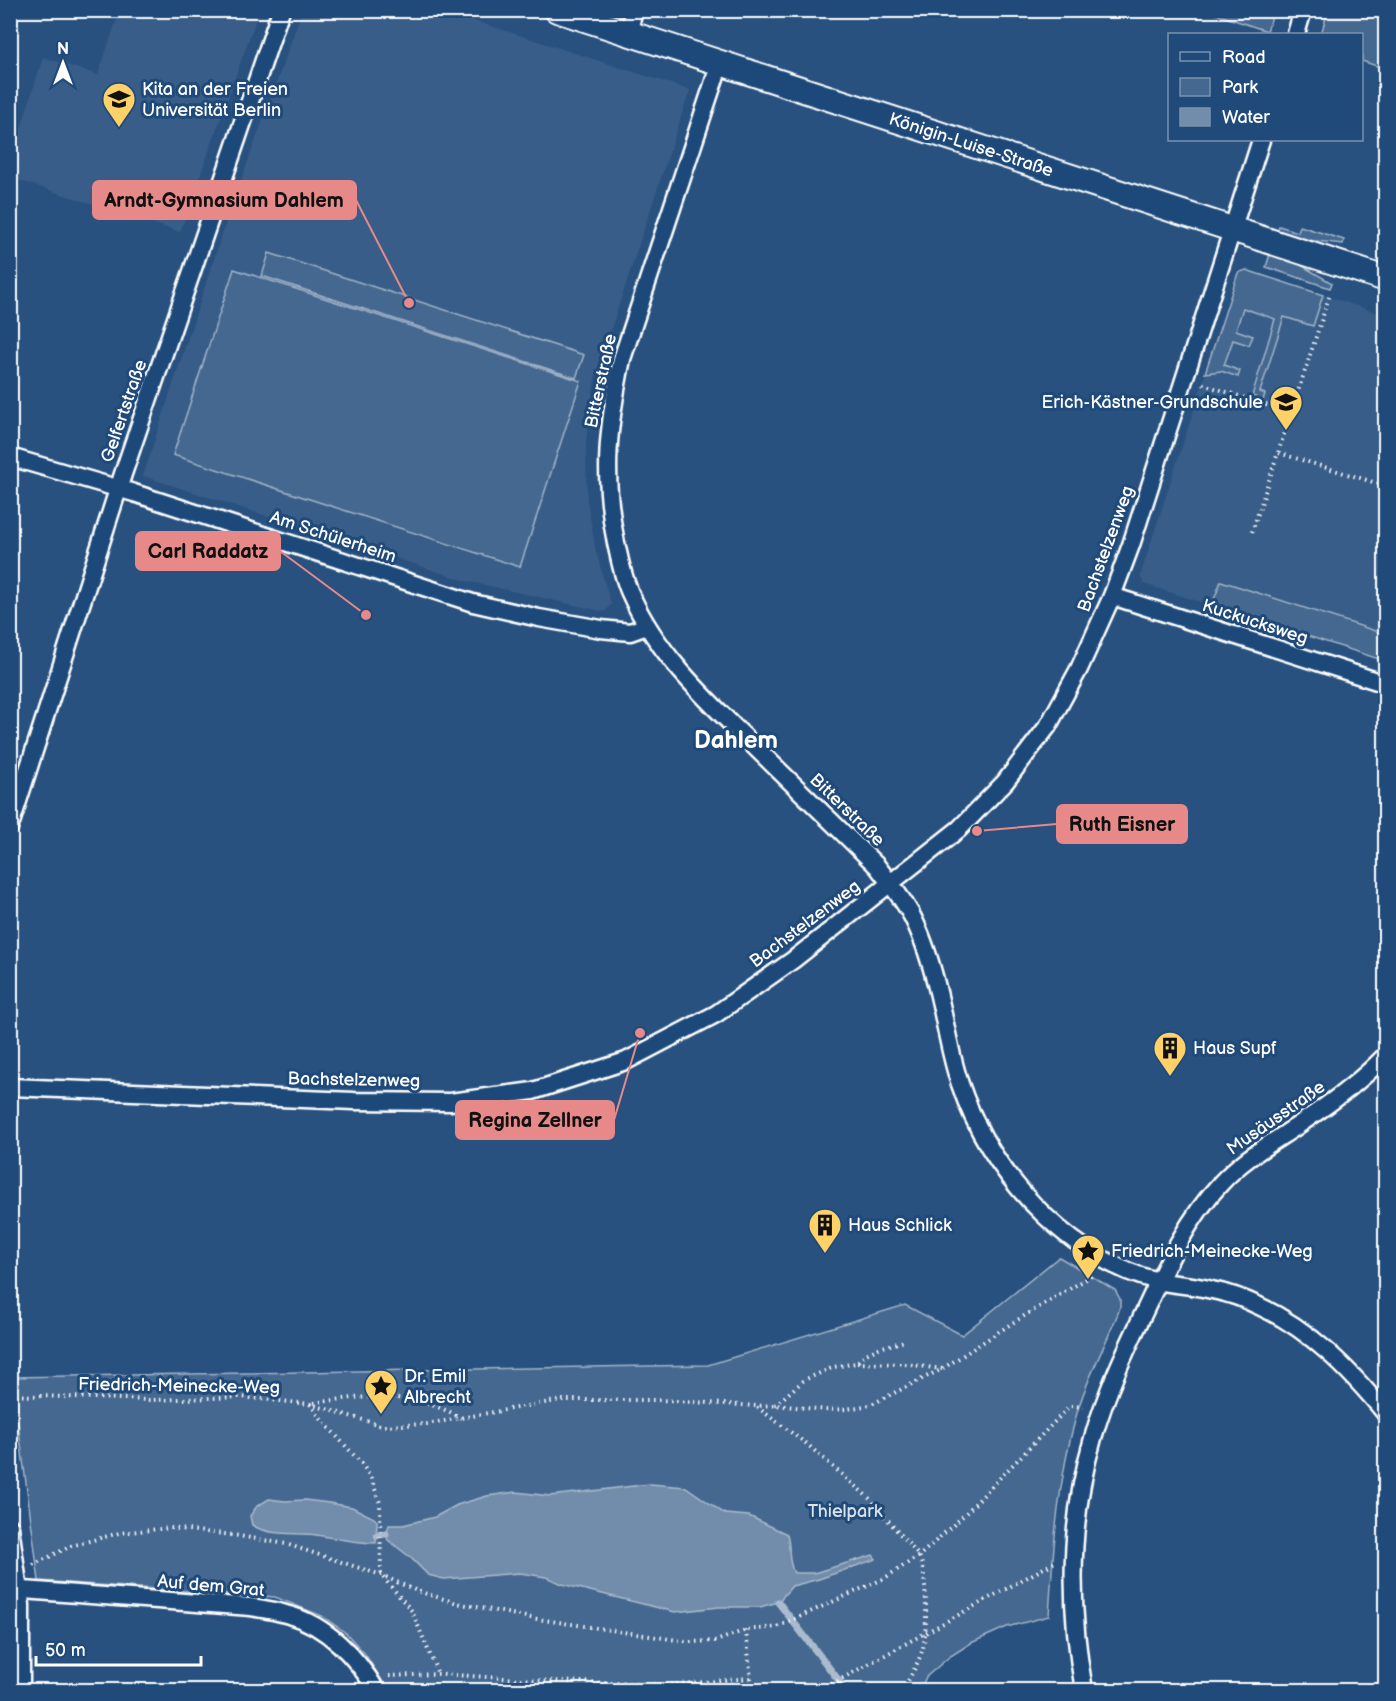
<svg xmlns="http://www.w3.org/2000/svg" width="1396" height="1701" font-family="'Balsamiq Sans',sans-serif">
  <rect width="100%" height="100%" fill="#28517f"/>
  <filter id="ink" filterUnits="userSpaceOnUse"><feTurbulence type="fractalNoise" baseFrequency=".0167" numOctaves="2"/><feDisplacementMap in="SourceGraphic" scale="12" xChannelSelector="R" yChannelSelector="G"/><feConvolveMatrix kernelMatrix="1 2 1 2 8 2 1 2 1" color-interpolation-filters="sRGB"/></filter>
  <g filter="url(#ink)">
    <g fill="#375d88">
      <polygon points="120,10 259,11 180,232 11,178 11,160 43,57 98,75"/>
      <polygon points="302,11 444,11 690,90 596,375 590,407 586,442 587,500 596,552 611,604 605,612 466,581 143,476 223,231"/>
      <polygon points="1246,270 1385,315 1385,661 1144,584 1140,576 1238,273"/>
    </g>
    <g fill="#446890" stroke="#a2b4c8" stroke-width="1.5">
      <polygon points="1207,11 1273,10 1274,11 1267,31"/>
      <polygon points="1328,11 1385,11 1385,69 1362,61 1362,34 1321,34"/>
      <polygon points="1279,226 1298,232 1300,226 1344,240 1343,244 1307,240 1277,232"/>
      <polygon points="269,253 584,355 576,378 262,276"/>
      <polygon points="1270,254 1299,264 1332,283 1330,288 1266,267"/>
      <polygon points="234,269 581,381 520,567 173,455"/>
      <polygon points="1246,270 1323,295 1313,326 1284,317 1260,392 1265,394 1263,400 1252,396 1275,319 1243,308 1236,330 1253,336 1249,345 1233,340 1224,365 1240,371 1238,377 1221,371 1205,373 1238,273"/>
      <polygon points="1221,581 1385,634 1385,661 1212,605"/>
      <path d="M1059,1257L1115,1290L1120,1299V1308C1107,1343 1087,1377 1077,1413C1058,1479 1053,1549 1049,1616L1007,1627L971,1643L949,1657L926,1677L920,1690H432L384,1684L365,1654L346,1633L322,1616L275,1597L39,1581L12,1377L708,1365L905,1305L962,1335Z"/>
    </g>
    <g fill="#718dab" stroke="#aabbcd" stroke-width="1.5">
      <path d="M650,1484L686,1487L725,1514L749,1516L787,1534C791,1548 787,1560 794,1573H814L873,1555L876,1559L819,1579L792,1586L778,1602L760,1607H719L675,1612L562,1584L546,1577L520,1573L444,1579L428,1575L410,1557L388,1540L386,1534L389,1525H403L435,1517L457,1505L487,1496L516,1492L550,1496Z"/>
      <path d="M269,1499L285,1501L305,1500L329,1503L352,1507L374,1518L377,1521L376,1543C355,1543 337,1538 316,1535C295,1532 271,1537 252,1525L250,1516L257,1506Z"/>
    </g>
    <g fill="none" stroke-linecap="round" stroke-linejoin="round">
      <g stroke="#aabbcd" stroke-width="7">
        <polyline points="377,1535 386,1534"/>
        <polyline points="778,1602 840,1682 843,1690"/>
      </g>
      <defs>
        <g id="street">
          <polyline points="628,34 634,10"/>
          <polyline points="1296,34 1303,10"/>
          <path d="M720,63L622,359C608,426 602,475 616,543C620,560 623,579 631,595C658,656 710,703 757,749C797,788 837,827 877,866C889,882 904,900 913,918C925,942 933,970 939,996C946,1025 950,1055 960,1084C977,1134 1007,1180 1045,1216C1077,1246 1116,1271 1158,1281C1176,1285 1195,1285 1212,1290C1228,1293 1245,1299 1259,1306C1311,1330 1350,1370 1386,1414"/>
          <polyline points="10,457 134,493 473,603 539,618 601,629 630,632 647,626"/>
          <polyline points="1112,596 1386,684"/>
          <polyline points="10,826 123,474 281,10"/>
          <polyline points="10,1087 354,1101 450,1102 533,1091 626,1061 716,1014 793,960 959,829 1005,782 1048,726 1079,669 1112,596 1131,545 1261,140"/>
          <polyline points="10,1527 21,1605 21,1690"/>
          <path d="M10,1589L251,1607C264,1609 277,1611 289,1615C326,1625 357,1657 376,1690"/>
          <path d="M1084,1690C1069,1607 1069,1520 1093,1438C1106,1392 1126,1350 1146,1308C1166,1265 1188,1218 1221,1183C1243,1159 1270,1144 1297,1126C1329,1104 1359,1083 1386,1055"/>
        </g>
        <polyline id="secondary" points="557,10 1386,279"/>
      </defs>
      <use href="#street" stroke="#fff" stroke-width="21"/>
      <use href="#secondary" stroke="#fff" stroke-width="28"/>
      <g stroke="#fff" stroke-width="4" stroke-dasharray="1.5 4.5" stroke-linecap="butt">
        <polyline points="1203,384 1290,413"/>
        <polyline points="1279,453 1386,486"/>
        <polyline points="1252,532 1330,294"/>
        <polyline points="857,1363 905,1364 942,1369"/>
        <polyline points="10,1395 151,1400 241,1397 310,1404 383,1426 427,1424 561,1400 661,1400 756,1406 775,1405 827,1410 847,1409 870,1405 942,1369 1014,1322 1093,1275"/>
        <path d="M314,1403C364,1395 415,1391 461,1418"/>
        <polyline points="310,1404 321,1419 362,1464 371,1478 380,1503 381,1575 412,1611 438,1674"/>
        <polyline points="775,1405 804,1380 834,1367 856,1363 866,1354 879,1348 905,1341"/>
        <path d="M757,1407L808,1445L869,1498L919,1556C927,1572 928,1629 923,1648C919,1662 910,1677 903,1690"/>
        <polyline points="33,1565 71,1546 119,1533 170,1528 233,1535 286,1544 381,1575 417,1591 457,1603 531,1618 690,1642 716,1641 746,1630 777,1627 883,1579 919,1556 960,1519 1070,1406 1084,1407"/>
        <polyline points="746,1630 752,1690"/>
        <polyline points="389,1676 438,1674 552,1681 668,1685 751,1678"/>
        <polyline points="821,1690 1055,1562"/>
      </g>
      <use href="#street" stroke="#1f4a7a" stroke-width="16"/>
      <use href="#secondary" stroke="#1f4a7a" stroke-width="24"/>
    </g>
  </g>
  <defs>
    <symbol id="school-pin" viewBox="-11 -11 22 30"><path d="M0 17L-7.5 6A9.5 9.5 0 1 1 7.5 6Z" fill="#ffd166" stroke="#1f4a7a"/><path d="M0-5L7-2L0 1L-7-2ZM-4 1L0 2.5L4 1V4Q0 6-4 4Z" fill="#111"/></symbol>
    <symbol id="building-pin" viewBox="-11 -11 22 30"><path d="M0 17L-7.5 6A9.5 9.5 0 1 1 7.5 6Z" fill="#ffd166" stroke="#1f4a7a"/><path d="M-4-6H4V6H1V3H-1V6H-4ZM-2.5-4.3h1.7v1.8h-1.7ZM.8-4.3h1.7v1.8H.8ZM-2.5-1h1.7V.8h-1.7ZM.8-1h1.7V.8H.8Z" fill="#111"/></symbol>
    <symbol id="sight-pin" viewBox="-11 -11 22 30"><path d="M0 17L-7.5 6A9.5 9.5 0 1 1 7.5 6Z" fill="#ffd166" stroke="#1f4a7a"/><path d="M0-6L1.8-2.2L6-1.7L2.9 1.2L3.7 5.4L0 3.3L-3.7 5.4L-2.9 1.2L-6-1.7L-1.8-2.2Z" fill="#111"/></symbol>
  </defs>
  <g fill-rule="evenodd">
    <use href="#school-pin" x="100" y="80" width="38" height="52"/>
    <use href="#school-pin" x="1267" y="383" width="38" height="52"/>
    <use href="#building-pin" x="1151" y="1029" width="38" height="52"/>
    <use href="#building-pin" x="806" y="1206" width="38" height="52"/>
    <use href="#sight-pin" x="1069" y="1232" width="38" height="52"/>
    <use href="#sight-pin" x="362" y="1367" width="38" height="52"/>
  </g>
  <g text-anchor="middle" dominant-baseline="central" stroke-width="6" stroke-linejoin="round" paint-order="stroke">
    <g font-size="18" fill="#fff" stroke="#1f4a7a" text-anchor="start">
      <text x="142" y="89">Kita an der Freien<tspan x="142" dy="21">Universität Berlin</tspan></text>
      <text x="1263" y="402" text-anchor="end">Erich-Kästner-Grundschule</text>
      <text x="1193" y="1048">Haus Supf</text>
      <text x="848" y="1225">Haus Schlick</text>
      <text x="1111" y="1251">Friedrich-Meinecke-Weg</text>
      <text x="404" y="1376">Dr. Emil<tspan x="404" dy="21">Albrecht</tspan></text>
    </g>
    <g font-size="18" fill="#fff" stroke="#1f4a7a">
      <text transform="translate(971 145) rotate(18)">Königin-Luise-Straße</text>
      <text transform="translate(601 381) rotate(-78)">Bitterstraße</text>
      <text transform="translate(124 411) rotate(-71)">Gelfertstraße</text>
      <text transform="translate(333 537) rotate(18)">Am Schülerheim</text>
      <text transform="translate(1106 549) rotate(-70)">Bachstelzenweg</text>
      <text transform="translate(1255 622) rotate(18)">Kuckucksweg</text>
      <text transform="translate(847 810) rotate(44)">Bitterstraße</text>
      <text transform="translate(805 924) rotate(-37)">Bachstelzenweg</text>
      <text transform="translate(354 1080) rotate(1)">Bachstelzenweg</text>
      <text transform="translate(1276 1118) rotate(-35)">Musäusstraße</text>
      <text transform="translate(179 1386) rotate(1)">Friedrich-Meinecke-Weg</text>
      <text transform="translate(211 1586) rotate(5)">Auf dem Grat</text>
    </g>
    <g font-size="18" fill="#dae1e9" stroke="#1f4a7a">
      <text x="845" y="1511">Thielpark</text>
    </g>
    <g font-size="24" font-weight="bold" fill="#fff" stroke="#1f4a7a">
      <text x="736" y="740">Dahlem</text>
    </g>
  </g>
  <path fill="none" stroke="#e88989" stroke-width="2" d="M409 303L356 200M366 615L280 551M977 831L1057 824M640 1033L614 1120"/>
  <g fill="#e88989" stroke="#1f4a7a" stroke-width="2">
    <circle cx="409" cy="303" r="6"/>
    <circle cx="366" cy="615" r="6"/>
    <circle cx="977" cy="831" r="6"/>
    <circle cx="640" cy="1033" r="6"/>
  </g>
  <g fill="#e88989" stroke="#e88989" stroke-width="2">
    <rect x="93" y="181" width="263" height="38" rx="6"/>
    <rect x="136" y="532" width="144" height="38" rx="6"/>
    <rect x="1057" y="805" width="130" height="38" rx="6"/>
    <rect x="456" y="1101" width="158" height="38" rx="6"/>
  </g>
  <g font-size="20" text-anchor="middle" font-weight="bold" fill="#111">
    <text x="224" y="207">Arndt-Gymnasium Dahlem</text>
    <text x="208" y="558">Carl Raddatz</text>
    <text x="1122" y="831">Ruth Eisner</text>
    <text x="535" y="1127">Regina Zellner</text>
  </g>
  <rect width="1396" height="1701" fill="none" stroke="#1f4a7a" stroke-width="36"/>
  <rect x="18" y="18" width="1360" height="1665" fill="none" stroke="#fff" stroke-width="2" filter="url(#ink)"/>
  <rect x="1168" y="33" width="195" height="108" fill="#1f4a7a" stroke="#7992af" stroke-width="1.5"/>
  <rect x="1180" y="52" width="30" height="9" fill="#1f4a7a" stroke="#7992af" stroke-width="1.5"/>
  <text x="1222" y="63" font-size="18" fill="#ffffff">Road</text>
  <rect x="1180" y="78" width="30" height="18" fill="#446890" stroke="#7992af" stroke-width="1.5"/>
  <text x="1222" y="93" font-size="18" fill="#ffffff">Park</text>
  <rect x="1180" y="108" width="30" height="18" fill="#718dab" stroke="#7992af" stroke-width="1.5"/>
  <text x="1222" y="123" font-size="18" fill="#ffffff">Water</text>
  <g transform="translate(63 63)" stroke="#1f4a7a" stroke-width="4.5" paint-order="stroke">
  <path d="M0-4.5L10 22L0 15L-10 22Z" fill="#ffffff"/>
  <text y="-9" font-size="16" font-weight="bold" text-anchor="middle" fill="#ffffff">N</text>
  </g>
  <path d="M36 1656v9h165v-9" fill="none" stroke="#ffffff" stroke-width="3"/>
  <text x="45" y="1656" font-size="18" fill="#ffffff" stroke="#1f4a7a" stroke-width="4.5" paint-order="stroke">50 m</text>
</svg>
